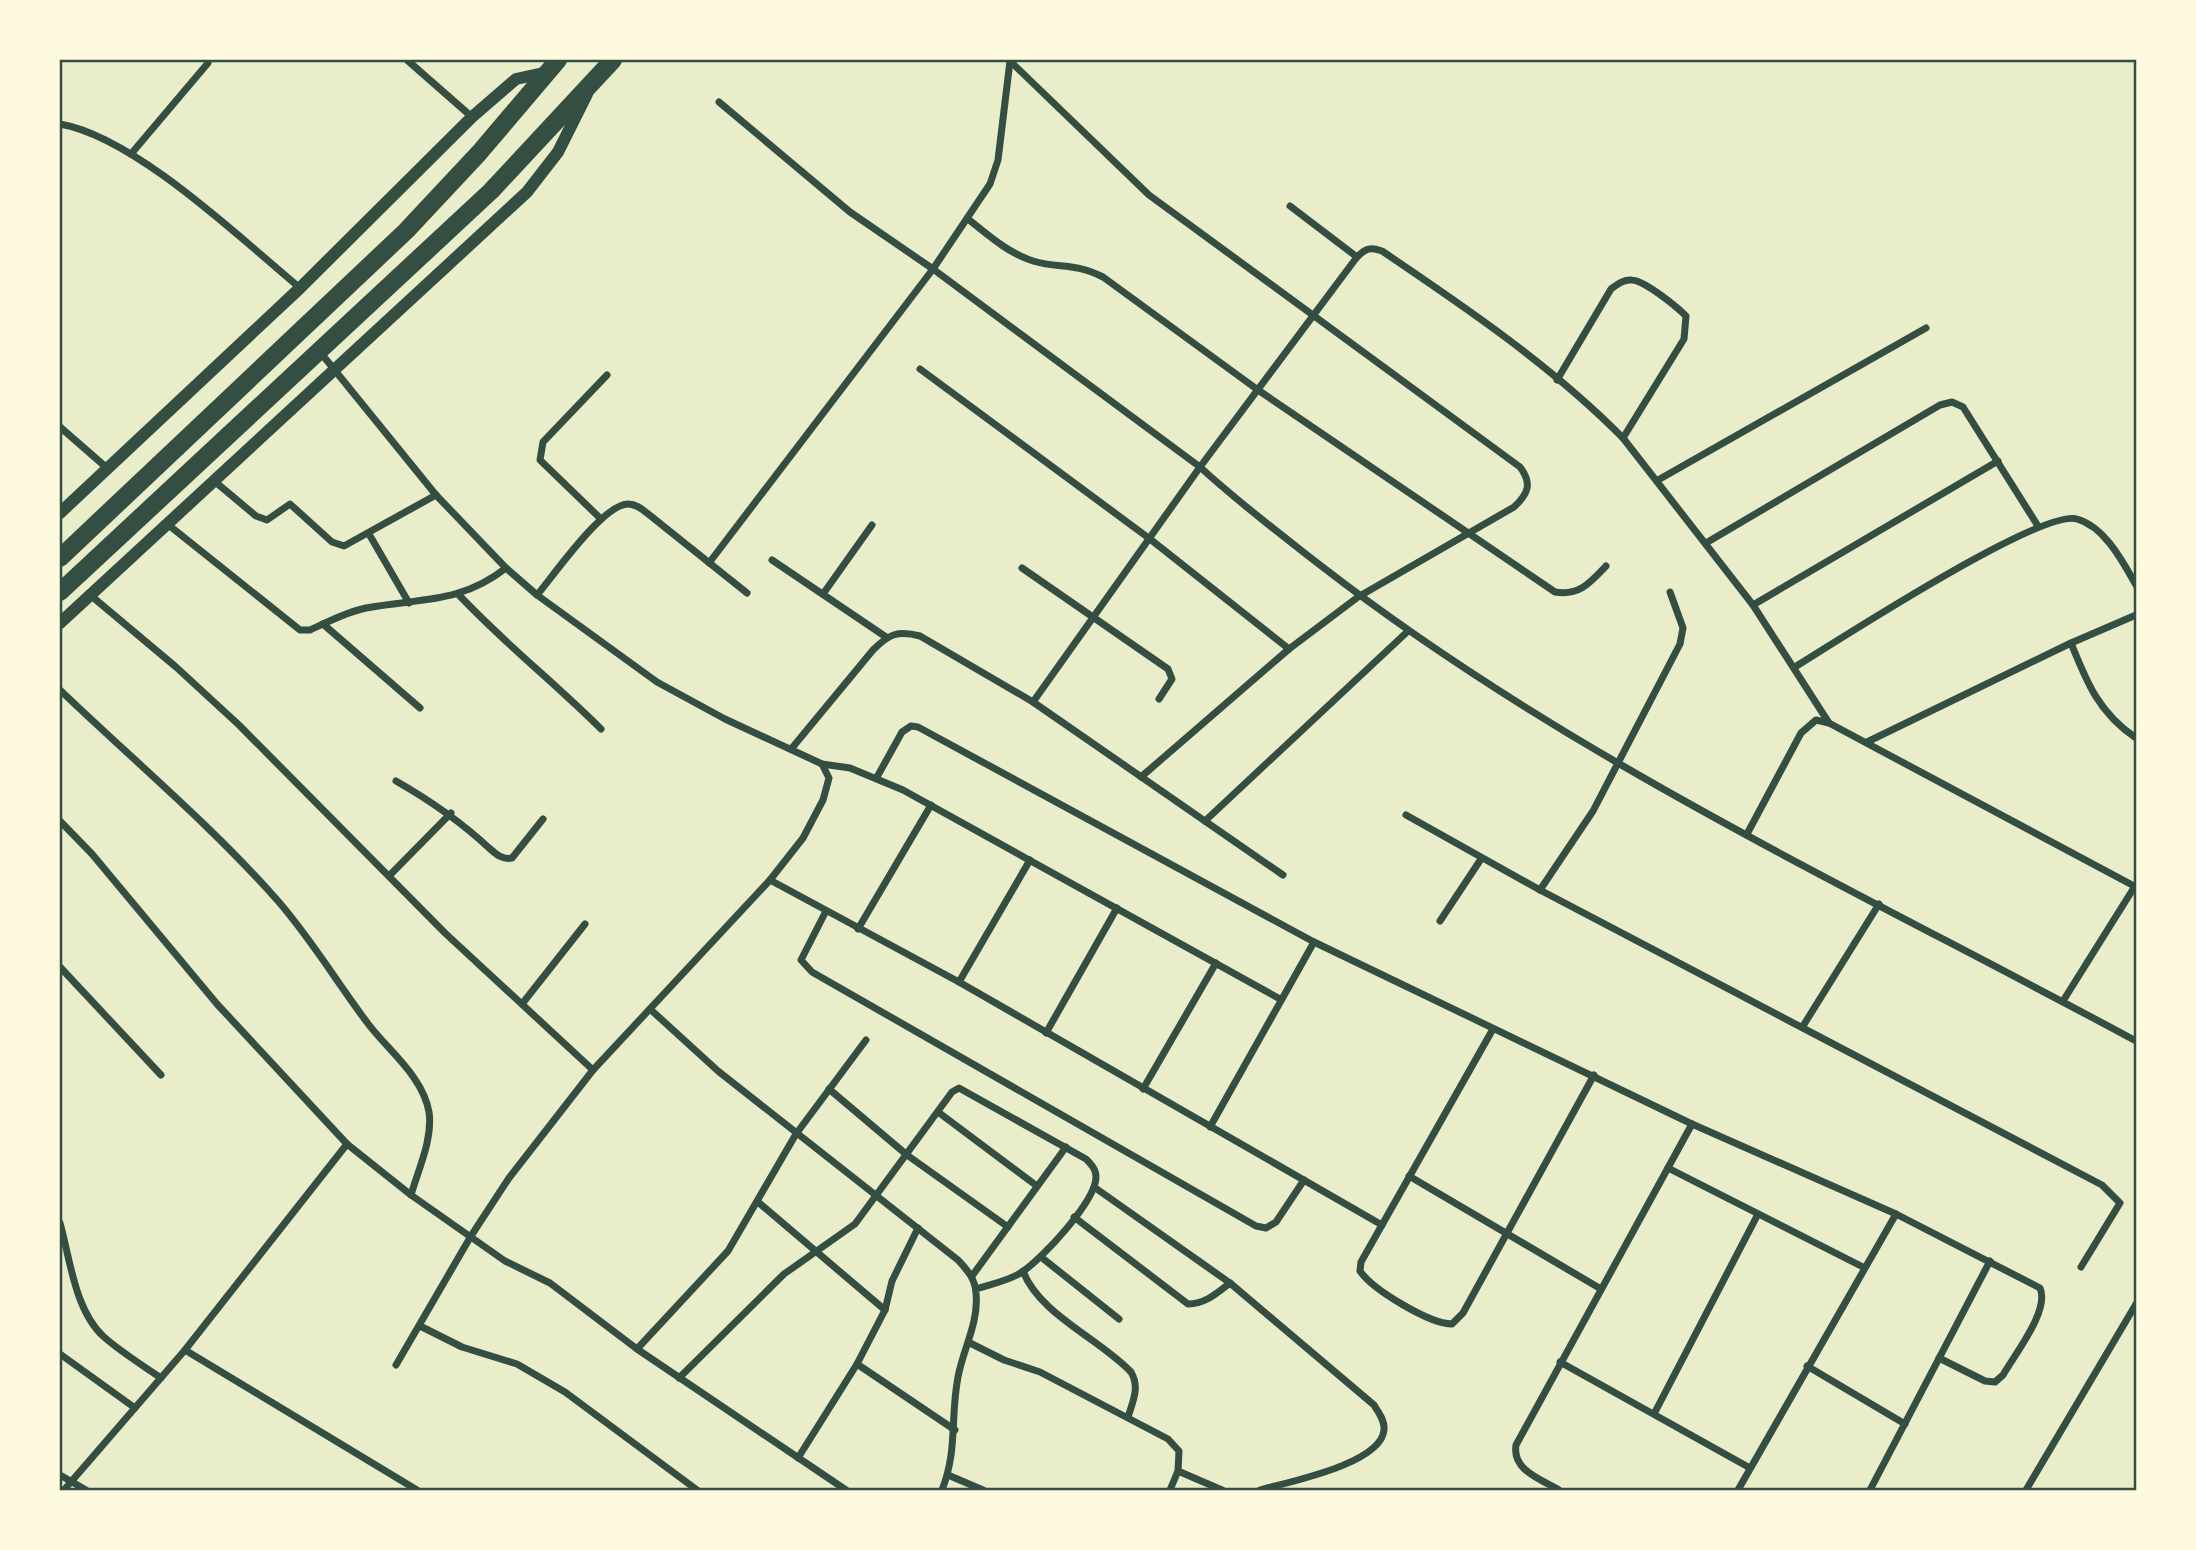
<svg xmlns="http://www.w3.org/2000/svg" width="2196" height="1550" font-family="Barlow,sans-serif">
  <rect width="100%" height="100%" fill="#e9edc9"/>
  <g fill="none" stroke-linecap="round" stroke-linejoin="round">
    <g stroke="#344e41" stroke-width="7">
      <polyline points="407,60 472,117"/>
      <path d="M1009,60L1149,195L1520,467C1532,483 1529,493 1514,507L1358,597L1289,649L1141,777"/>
      <path d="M719,102L850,212L933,269L1200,467C1238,502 1279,533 1320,565C1570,759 1859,891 2136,1041"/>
      <path d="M60,124C135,137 240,238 300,288"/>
      <polyline points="131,154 208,63"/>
      <polyline points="1290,206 1357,257"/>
      <path d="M968,219C988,235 1008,253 1033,261C1060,269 1072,262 1103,277L1258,390L1555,592C1579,596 1590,583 1606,566"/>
      <polyline points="320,352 436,495 506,568 537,595 657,682 725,719 822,764 829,778 823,800 803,838 770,880 593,1070 509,1178 471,1236 396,1365"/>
      <polyline points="920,369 1150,539 1289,649"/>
      <path d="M1557,380L1611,289C1618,284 1624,279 1632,280C1645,281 1676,306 1686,316L1684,339L1623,438"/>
      <polyline points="60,427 107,468"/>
      <polyline points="213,480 256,516 267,520 290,504 332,542 344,546 436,495"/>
      <polyline points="1658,480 1926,328"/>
      <polyline points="601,519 540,460 543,442 607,375"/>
      <path d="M166,523L300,630H310C328,622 346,612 366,608C420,598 460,604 506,568"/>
      <polyline points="369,534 409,603"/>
      <polyline points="1706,543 1940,405 1952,402 1963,407 2038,526"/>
      <polyline points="772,560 886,637"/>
      <polyline points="709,563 933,269 990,184 998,160 1010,61"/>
      <polyline points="1022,568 1168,669 1172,679 1159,699"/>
      <polyline points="89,594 176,667 239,725 445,933 593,1070"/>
      <polyline points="823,594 872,525"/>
      <path d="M459,595C504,643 555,683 601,729"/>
      <path d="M537,595C554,575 603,504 628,504C636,504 642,509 647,513L747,593"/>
      <polyline points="1753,605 1998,461"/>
      <polyline points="323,624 420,708"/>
      <path d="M2071,643C2087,683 2099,713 2136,738"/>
      <path d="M1795,667C1837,641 2042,508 2077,519C2105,527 2123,562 2136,585"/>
      <path d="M60,690C133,760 211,825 278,901C312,940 338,984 369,1025C390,1052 423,1077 429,1112C433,1139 418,1170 411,1195"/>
      <path d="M1033,702L1200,467L1357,257C1366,248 1370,247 1382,251C1465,307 1552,366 1623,438L1753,605L1829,723"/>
      <polyline points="1867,742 2071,643 2136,615"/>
      <path d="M792,748L873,650C889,634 898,630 920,636L1033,702L1283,875"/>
      <polyline points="822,764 850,768 903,790 1280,999"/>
      <path d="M877,777L902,732L911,726L918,727L1314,942L1692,1124L1896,1214L2040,1288C2050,1310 2015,1354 2003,1375L1995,1382L1985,1381L1939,1358"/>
      <path d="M396,781C431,801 459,820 489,848C496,854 502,860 512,858L543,819"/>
      <polyline points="1406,815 1540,890 2102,1185 2120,1203 2081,1267"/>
      <polyline points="60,821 92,854 217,1004 347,1144 185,1350 64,1490"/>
      <polyline points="1205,821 1407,632"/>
      <polyline points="1747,834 1801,733 1816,720 1829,723 2136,887"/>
      <polyline points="389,876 451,813"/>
      <polyline points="770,880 959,982 1382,1225"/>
      <polyline points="1540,890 1593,811 1680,644 1683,628 1670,592"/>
      <polyline points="826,911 801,960 812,972 1256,1226 1266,1228 1276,1222 1304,1180"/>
      <polyline points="1440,921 1481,859"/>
      <polyline points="858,929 931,805"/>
      <polyline points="60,967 161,1075"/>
      <polyline points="959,982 1030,860"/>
      <polyline points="2063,1001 2135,886"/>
      <polyline points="522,1004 585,924"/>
      <path d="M650,1009L718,1071L958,1260C967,1270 975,1278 976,1293C979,1323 963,1349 958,1377C950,1418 958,1449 942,1490"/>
      <polyline points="1803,1026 1879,904"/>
      <path d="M1493,1029L1361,1262L1360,1271C1373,1290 1430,1324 1452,1324L1463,1313L1594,1075"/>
      <polyline points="1046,1033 1117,908"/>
      <polyline points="829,1089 907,1155 1008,1227"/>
      <polyline points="1143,1089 1216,963"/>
      <polyline points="938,1112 1037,1186"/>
      <polyline points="1210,1127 1314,942"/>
      <polyline points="347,1144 411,1195 505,1261 550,1283 637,1349 846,1490"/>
      <polyline points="1668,1168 1863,1267"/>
      <polyline points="1409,1176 1601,1289"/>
      <path d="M1094,1187L1230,1283L1374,1405C1378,1412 1385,1420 1384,1430C1381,1464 1288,1482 1260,1490"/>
      <polyline points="758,1202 885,1310"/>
      <path d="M1074,1217L1188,1304C1205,1304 1217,1293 1230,1283"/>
      <path d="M60,1223C70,1259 75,1311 104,1337C121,1352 142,1365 161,1378"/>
      <polyline points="1041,1257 1119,1319"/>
      <path d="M1023,1271C1039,1314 1100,1339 1131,1372C1140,1387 1133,1401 1128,1417"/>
      <polyline points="972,1276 1066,1147"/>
      <polyline points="420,1326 462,1347 517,1364 565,1392 697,1490"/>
      <polyline points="970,1343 1004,1360 1040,1372 1168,1439 1179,1451 1178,1471 1170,1490"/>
      <polyline points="637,1349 728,1251 796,1134 866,1040"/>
      <polyline points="185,1350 417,1490"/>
      <polyline points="60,1354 135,1408"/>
      <polyline points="1560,1362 1750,1468"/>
      <polyline points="857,1364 955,1430"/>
      <polyline points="1807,1366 1905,1424"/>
      <path d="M679,1378L784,1274L855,1224L952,1092L959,1088L1086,1159C1091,1164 1096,1169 1096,1177C1096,1201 1042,1259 1022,1272C1009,1281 991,1284 976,1289"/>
      <polyline points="1654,1414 1758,1214"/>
      <polyline points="798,1458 857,1364 885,1310 892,1281 918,1228"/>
      <polyline points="1178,1471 1222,1490"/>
      <polyline points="60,1475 86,1490"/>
      <polyline points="948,1475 983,1490"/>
      <path d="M1559,1490C1540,1479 1512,1470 1516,1445L1692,1124"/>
      <polyline points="1738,1490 1896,1214"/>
      <polyline points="1870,1490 1990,1261"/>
      <polyline points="2026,1490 2136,1304"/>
    </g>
    <g stroke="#344e41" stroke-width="12">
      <polyline points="60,513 300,288 472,117 516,79 548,72"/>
      <polyline points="60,623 527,192 558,152 587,94"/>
    </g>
    <g stroke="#344e41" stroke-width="18">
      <polyline points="60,558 406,231 479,153 558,60"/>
      <polyline points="60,592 491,191 613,60"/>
    </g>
  </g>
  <rect width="2196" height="1550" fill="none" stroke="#fefae0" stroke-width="122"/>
  <rect x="61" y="61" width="2074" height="1428" fill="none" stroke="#344e41" stroke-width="2.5"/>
</svg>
